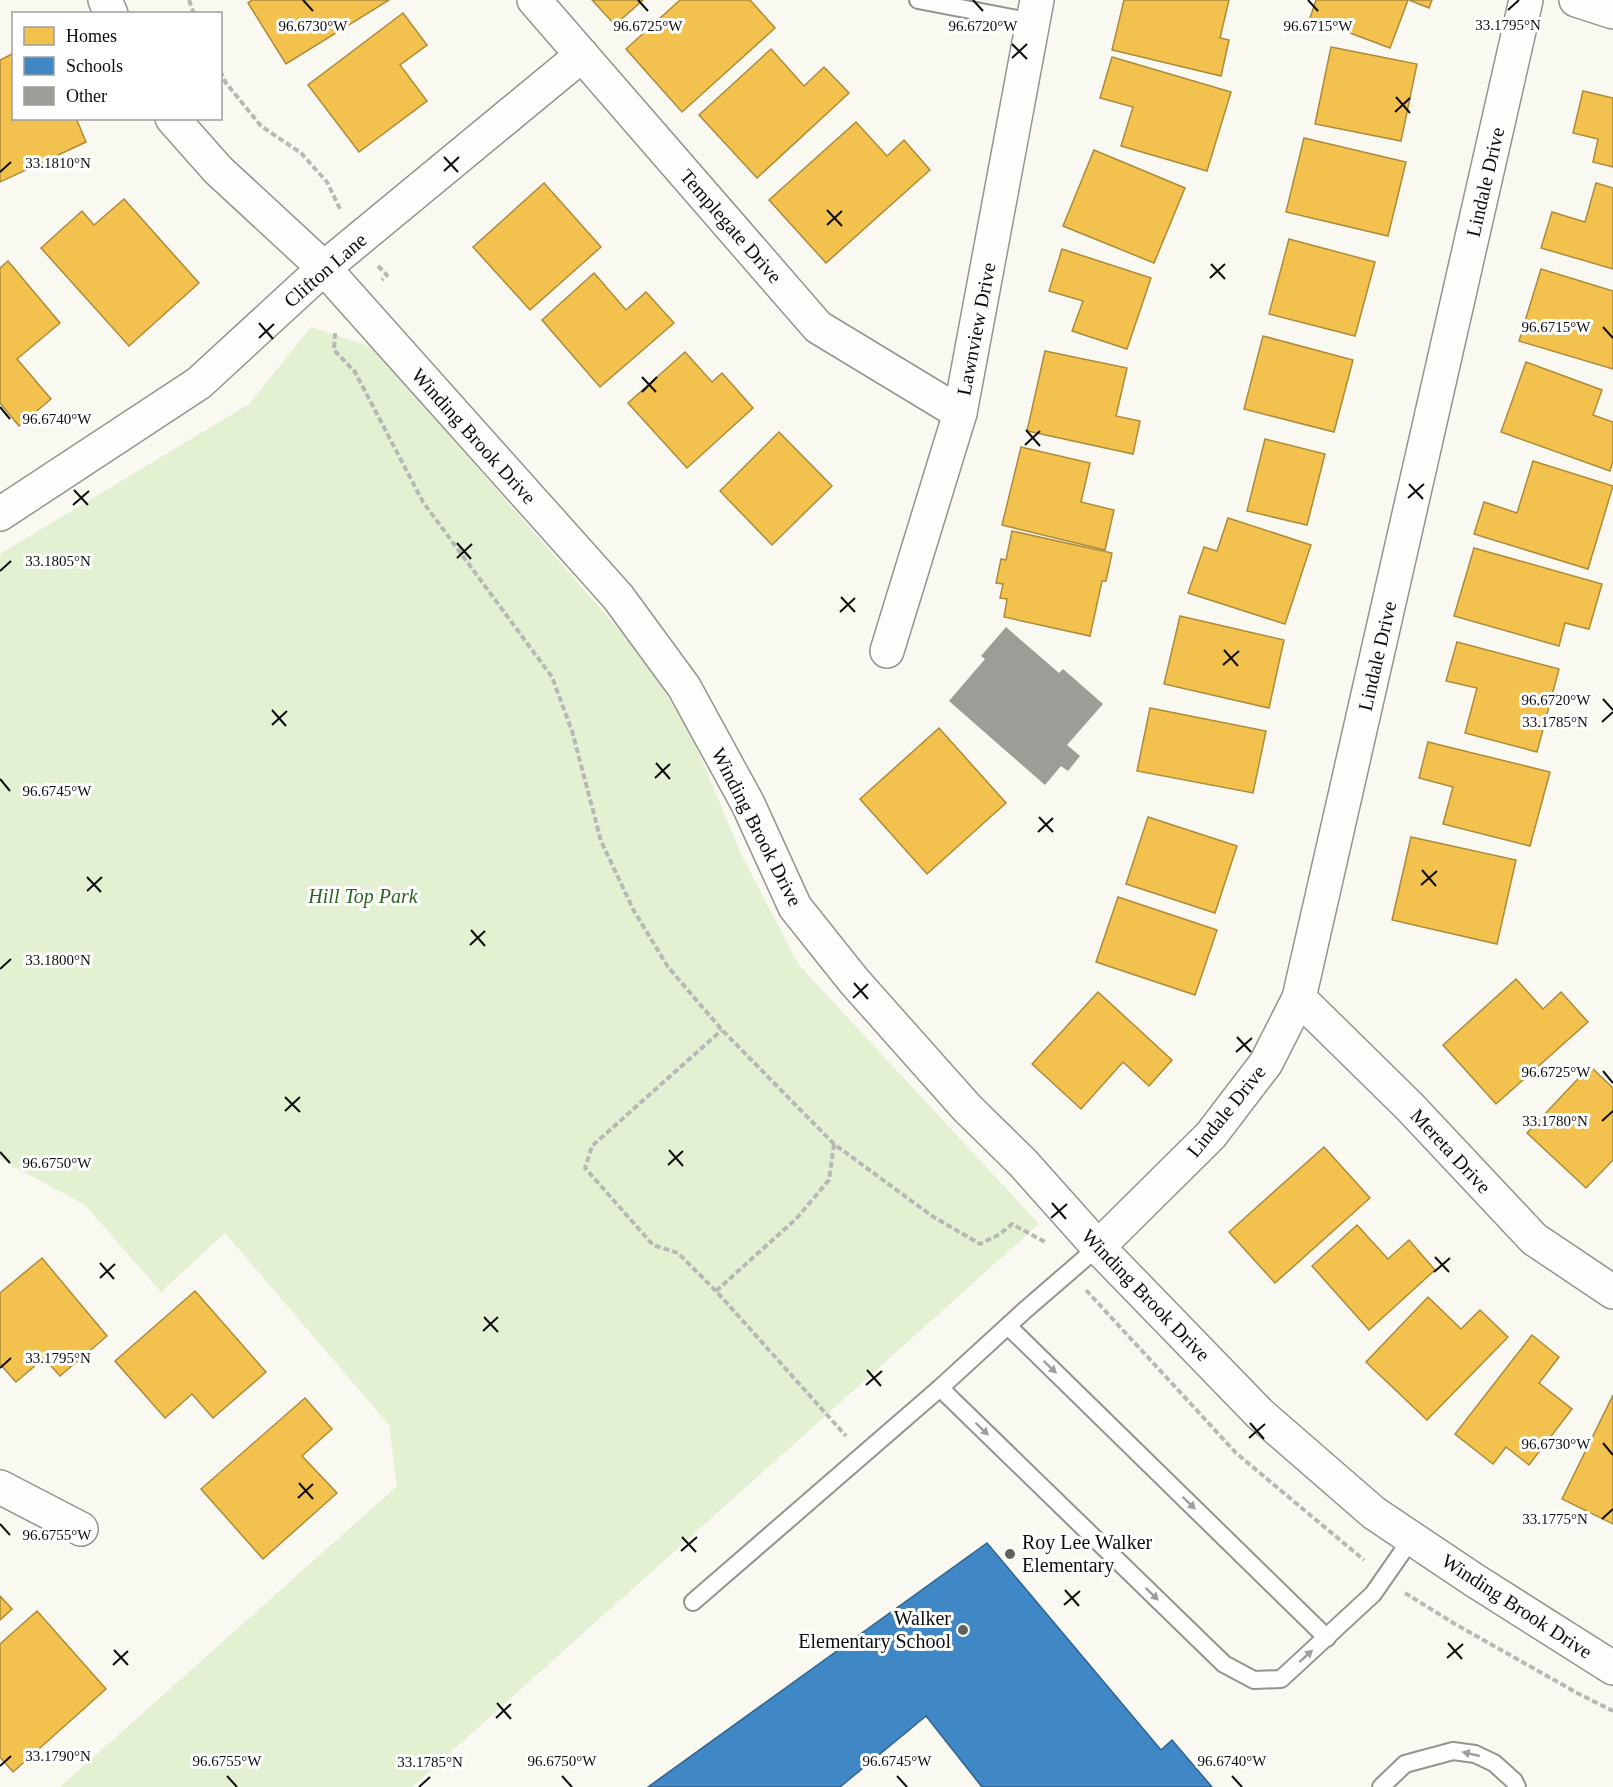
<svg xmlns="http://www.w3.org/2000/svg" width="1613" height="1787" font-family="'Times New Roman',serif">
  <rect width="100%" height="100%" fill="#faf9f1"/>
  <polygon fill="#e3f0d2" points="311,327 372,347 641,655 691,734 741,854 798,964 1039,1224 412,1787 60,1787 397,1486 389,1425 225,1233 161,1292 85,1205 0,1159 0,554 249,404"/>
  <g fill="#f2c14e" stroke="#ad8b3a" stroke-width="1.5">
    <polygon points="252,0 389,0 286,64 248,3"/>
    <polygon points="592,0 643,0 615,25"/>
    <polygon points="680,0 750,0 775,28 682,112 626,49"/>
    <polygon points="1124,0 1229,0 1220,38 1229,40 1221,76 1112,50"/>
    <polygon points="1316,0 1408,0 1390,48 1310,18"/>
    <polygon points="1409,0 1432,0 1429,8"/>
    <polygon points="403,13 427,45 400,65 427,101 359,152 308,85"/>
    <polygon points="1331,47 1417,64 1401,141 1315,124"/>
    <polygon points="771,49 804,86 824,67 849,93 757,178 699,115"/>
    <polygon points="14,53 14,118 76,118 86,142 0,182 0,60"/>
    <polygon points="1112,57 1231,92 1207,171 1121,146 1133,107 1100,98"/>
    <polygon points="1583,91 1613,98 1613,167 1593,162 1598,139 1573,133"/>
    <polygon points="856,122 887,156 904,140 930,170 826,263 769,200"/>
    <polygon points="1304,138 1406,162 1388,236 1286,212"/>
    <polygon points="1094,150 1185,188 1154,263 1063,226"/>
    <polygon points="544,183 601,247 530,310 473,247"/>
    <polygon points="1596,183 1613,188 1613,269 1541,248 1552,212 1585,222"/>
    <polygon points="124,199 199,283 129,346 41,248 82,211 94,225"/>
    <polygon points="1289,239 1375,262 1355,336 1269,314"/>
    <polygon points="1062,249 1151,278 1127,349 1072,331 1083,301 1049,291"/>
    <polygon points="8,261 60,323 17,359 51,399 19,426 0,403 0,268"/>
    <polygon points="1541,269 1613,291 1613,369 1519,341"/>
    <polygon points="594,273 626,310 646,292 674,323 600,387 542,320"/>
    <polygon points="1263,336 1353,360 1334,432 1244,409"/>
    <polygon points="1045,351 1127,368 1116,416 1140,421 1133,454 1027,431"/>
    <polygon points="685,352 712,382 722,373 753,408 687,468 628,403"/>
    <polygon points="1526,362 1602,390 1593,415 1613,422 1613,461 1610,471 1501,432"/>
    <polygon points="779,432 832,486 772,545 720,491"/>
    <polygon points="1265,439 1325,454 1307,525 1247,511"/>
    <polygon points="1021,447 1090,463 1081,502 1114,510 1105,550 1002,525"/>
    <polygon points="1533,461 1613,486 1588,569 1474,534 1484,502 1517,513"/>
    <polygon points="1228,518 1311,545 1285,624 1188,593 1204,547 1217,551"/>
    <polygon points="1012,531 1112,553 1106,581 1102,581 1090,636 1004,617 1007,599 1000,598 1003,584 996,583 1001,559 1006,560"/>
    <polygon points="1474,548 1602,584 1589,629 1565,623 1559,646 1454,616"/>
    <polygon points="1180,616 1284,640 1269,708 1164,684"/>
    <polygon points="1457,642 1559,669 1537,752 1465,733 1477,688 1446,681"/>
    <polygon points="1150,708 1266,731 1253,793 1137,771"/>
    <polygon points="939,728 1006,803 927,874 860,799"/>
    <polygon points="1428,742 1550,772 1530,846 1443,824 1453,787 1419,778"/>
    <polygon points="1148,817 1237,846 1215,913 1126,884"/>
    <polygon points="1411,837 1516,860 1497,944 1392,920"/>
    <polygon points="1118,897 1217,930 1195,995 1096,962"/>
    <polygon points="1516,979 1543,1009 1561,992 1588,1022 1496,1104 1443,1045"/>
    <polygon points="1098,992 1172,1060 1149,1086 1123,1062 1081,1109 1032,1064"/>
    <polygon points="1590,1066 1613,1088 1613,1160 1586,1188 1527,1133"/>
    <polygon points="1324,1147 1370,1198 1275,1283 1229,1232"/>
    <polygon points="1357,1225 1388,1259 1409,1240 1435,1270 1369,1330 1312,1266"/>
    <polygon points="42,1258 107,1336 60,1376 44,1358 16,1382 0,1364 0,1293"/>
    <polygon points="195,1291 266,1372 213,1418 192,1394 165,1418 115,1361"/>
    <polygon points="1428,1297 1461,1329 1480,1310 1508,1337 1427,1420 1366,1362"/>
    <polygon points="1532,1335 1559,1357 1539,1383 1572,1409 1529,1465 1506,1447 1493,1464 1455,1434"/>
    <polygon points="1613,1395 1613,1524 1562,1499"/>
    <polygon points="305,1398 332,1429 302,1456 337,1493 263,1559 201,1489"/>
    <polygon points="0,1596 12,1609 0,1620"/>
    <polygon points="37,1611 106,1689 13,1772 0,1757 0,1644"/>
  </g>
  <polygon fill="#3f88c5" stroke="#30638e" stroke-width="1.5" points="987,1543 1161,1750 1172,1740 1212,1787 982,1787 926,1716 840,1787 648,1787"/>
  <polygon fill="#9d9c97" points="1006,627 1059,673 1063,669 1103,704 1067,745 1080,756 1068,771 1061,766 1045,785 949,701 985,659 981,656"/>
  <g fill="none" stroke-linecap="round" stroke-linejoin="round">
    <defs>
      <g id="service">
        <polyline points="918,0 1033,22"/>
        <polyline points="1008,1326 1327,1638"/>
        <polyline points="940,1388 1224,1664 1254,1680 1281,1679 1373,1594 1412,1538"/>
        <polyline points="693,1602 940,1388 1024,1311 1098,1247"/>
        <polyline points="1381,1787 1405,1764 1453,1751 1475,1754 1494,1763 1514,1781 1517,1787"/>
      </g>
      <g id="minor">
        <polyline points="534,0 818,327 960,413"/>
        <polyline points="1576,0 1613,12"/>
        <polyline points="0,514 199,383 324,268 582,55"/>
        <polyline points="887,651 960,413 1037,0"/>
        <polyline points="1299,998 1410,1107 1534,1239 1613,1292"/>
        <polyline points="1098,1247 1211,1135 1266,1063 1299,998 1526,0"/>
        <polyline points="0,1487 81,1529"/>
      </g>
      <g id="tertiary">
        <polyline points="105,0 111,14"/>
        <polyline points="172,118 218,170 324,268 618,597 684,687 748,804 795,907 854,981 967,1108 1023,1163 1098,1247 1260,1414 1374,1513 1474,1580 1613,1668"/>
      </g>
    </defs>
    <use href="#service" stroke="#949390" stroke-width="20"/>
    <use href="#minor" stroke="#949390" stroke-width="36"/>
    <use href="#tertiary" stroke="#949390" stroke-width="36"/>
    <g stroke="#b8b8b6" stroke-width="4" stroke-dasharray="6 3" stroke-linecap="butt">
      <polyline points="189,0 194,14"/>
      <polyline points="220,71 226,83 261,126 301,153 327,182 340,209"/>
      <polyline points="378,266 387,275 382,280"/>
      <polyline points="335,333 334,350 355,372 423,502 552,677 572,731 601,841 634,911 668,967 722,1030 834,1144 932,1216 980,1244 1000,1234 1012,1224 1045,1242"/>
      <polyline points="834,1144 829,1180 796,1219 716,1291 846,1436"/>
      <polyline points="1086,1290 1236,1453 1364,1560"/>
      <polyline points="716,1291 678,1253 653,1245 585,1168 592,1146 722,1030"/>
      <polyline points="1405,1593 1455,1624 1579,1694 1613,1711"/>
    </g>
    <use href="#service" stroke="#fefefd" stroke-width="16"/>
    <use href="#minor" stroke="#fefefd" stroke-width="33"/>
    <use href="#tertiary" stroke="#fefefd" stroke-width="33"/>
  </g>
  <defs><path id="oneway-solid" d="M-6-.8H1V-3.2L6.5 0L1 3.2V.8H-6Z" transform="scale(1.5)"/></defs>
  <g fill="#9e9e9d">
    <use href="#oneway-solid" transform="translate(1050 1367) rotate(44)"/>
    <use href="#oneway-solid" transform="translate(982 1429) rotate(44)"/>
    <use href="#oneway-solid" transform="translate(1189 1503) rotate(44)"/>
    <use href="#oneway-solid" transform="translate(1152 1594) rotate(44)"/>
    <use href="#oneway-solid" transform="translate(1306 1656) rotate(-42)"/>
    <use href="#oneway-solid" transform="translate(1471 1754) rotate(-167)"/>
  </g>
  <path fill="none" stroke="#0d0d0d" stroke-width="2" d="M303,0L313,11M638,0L648,11M973,0L983,11M1308,0L1318,11M1508,10L1519,0M1012,44L1027,59M1012,58L1027,44M1396,97L1410,113M1395,112L1410,98M444,157L458,172M444,171L459,157M0,172L11,162M827,210L842,226M827,225L842,211M1211,264L1225,279M1210,278L1225,264M259,323L273,339M1603,327L1613,338M259,338L274,324M642,377L656,392M642,392L657,377M0,407L10,419M1026,430L1040,446M1025,445L1040,431M1409,484L1423,499M74,490L88,505M1408,498L1424,484M73,505L89,491M457,543L471,559M457,558L472,544M0,571L11,561M841,597L855,612M840,612L855,598M1224,650L1238,666M1223,665L1239,651M1603,699L1613,710M272,710L286,726M1602,722L1613,712M272,725L287,711M656,763L670,779M655,778L670,764M0,779L10,791M1039,817L1053,832M1038,832L1053,818M1422,870L1436,886M87,877L101,892M1421,885L1437,871M87,891L102,877M471,930L485,946M470,945L485,931M0,969L11,959M854,983L868,999M853,998L868,984M1237,1037L1251,1052M1236,1052L1252,1038M1603,1071L1613,1083M285,1097L300,1112M285,1111L300,1097M1602,1121L1613,1111M669,1150L683,1166M0,1152L10,1163M668,1165L683,1151M1052,1203L1066,1219M1051,1218L1067,1204M1435,1257L1449,1272M100,1263L114,1279M1434,1272L1450,1258M100,1278L115,1264M484,1317L498,1332M483,1331L498,1317M0,1368L11,1358M867,1370L881,1386M866,1385L882,1371M1250,1423L1264,1439M1249,1438L1265,1424M1603,1443L1613,1455M299,1483L313,1499M298,1498L313,1484M1602,1519L1613,1509M0,1524L10,1535M682,1537L696,1552M681,1551L697,1537M1065,1590L1079,1606M1064,1605L1080,1591M1448,1643L1462,1659M114,1650L128,1665M1447,1658L1463,1644M113,1665L128,1651M497,1703L511,1719M496,1718L511,1704M0,1766L11,1756M227,1776L237,1787M562,1776L572,1787M897,1776L907,1787M1232,1776L1242,1787M419,1787L430,1777"/>
  <g fill="#60605d" stroke="#fff" stroke-width="2">
    <circle cx="1010" cy="1554" r="6"/>
    <circle cx="963" cy="1630" r="6"/>
  </g>
  <g text-anchor="middle" dominant-baseline="central" stroke-width="6" stroke-linejoin="round" paint-order="stroke">
    <g font-size="20" fill="#0d0d0d" stroke="#fff">
      <text transform="translate(1485 182) rotate(-77)">Lindale Drive</text>
      <text transform="translate(731 226) rotate(49)">Templegate Drive</text>
      <text transform="translate(325 270) rotate(-41)">Clifton Lane</text>
      <text transform="translate(976 329) rotate(-79)">Lawnview Drive</text>
      <text transform="translate(474 436) rotate(48)">Winding Brook Drive</text>
      <text transform="translate(1377 656) rotate(-77)">Lindale Drive</text>
      <text transform="translate(757 827) rotate(63)">Winding Brook Drive</text>
      <text transform="translate(1226 1111) rotate(-51)">Lindale Drive</text>
      <text transform="translate(1451 1151) rotate(47)">Mereta Drive</text>
      <text transform="translate(1146 1295) rotate(46)">Winding Brook Drive</text>
      <text transform="translate(1517 1606) rotate(33)">Winding Brook Drive</text>
    </g>
    <g font-size="20" font-style="italic" fill="#2c631f" stroke="#fff">
      <text x="363" y="896">Hill Top Park</text>
    </g>
    <g font-size="20" fill="#0d0d0d" stroke="#fff" text-anchor="start">
      <text x="1022" y="1542">Roy Lee Walker<tspan x="1022" dy="23">Elementary</tspan></text>
      <text x="951" y="1618" text-anchor="end">Walker<tspan x="951" dy="23">Elementary School</tspan></text>
    </g>
  </g>
  <g font-size="15" text-anchor="middle" fill="#0d0d0d" stroke="#fff" stroke-width="6" stroke-linejoin="round" paint-order="stroke">
    <text x="1508" y="30">33.1795°N</text>
    <text x="648" y="31">96.6725°W</text>
    <text x="983" y="31">96.6720°W</text>
    <text x="1318" y="31">96.6715°W</text>
    <text x="313" y="31">96.6730°W</text>
    <text x="58" y="168">33.1810°N</text>
    <text x="1556" y="332">96.6715°W</text>
    <text x="57" y="424">96.6740°W</text>
    <text x="58" y="566">33.1805°N</text>
    <text x="1556" y="705">96.6720°W</text>
    <text x="1555" y="727">33.1785°N</text>
    <text x="57" y="796">96.6745°W</text>
    <text x="58" y="965">33.1800°N</text>
    <text x="1556" y="1077">96.6725°W</text>
    <text x="1555" y="1126">33.1780°N</text>
    <text x="57" y="1168">96.6750°W</text>
    <text x="58" y="1363">33.1795°N</text>
    <text x="1556" y="1449">96.6730°W</text>
    <text x="1555" y="1524">33.1775°N</text>
    <text x="57" y="1540">96.6755°W</text>
    <text x="58" y="1761">33.1790°N</text>
    <text x="227" y="1766">96.6755°W</text>
    <text x="562" y="1766">96.6750°W</text>
    <text x="897" y="1766">96.6745°W</text>
    <text x="1232" y="1766">96.6740°W</text>
    <text x="430" y="1767">33.1785°N</text>
  </g>
  <rect x="12" y="12" width="210" height="108" fill="#ffffff" stroke="#9e9e9e" stroke-width="1.5"/>
  <rect x="24" y="27" width="30" height="18" fill="#f2c14e" stroke="#9e9e9e" stroke-width="1.5"/>
  <text x="66" y="42" font-size="18" fill="#0d0d0d">Homes</text>
  <rect x="24" y="57" width="30" height="18" fill="#3f88c5" stroke="#9e9e9e" stroke-width="1.5"/>
  <text x="66" y="72" font-size="18" fill="#0d0d0d">Schools</text>
  <rect x="24" y="87" width="30" height="18" fill="#9d9c97" stroke="#9e9e9e" stroke-width="1.5"/>
  <text x="66" y="102" font-size="18" fill="#0d0d0d">Other</text>
</svg>
